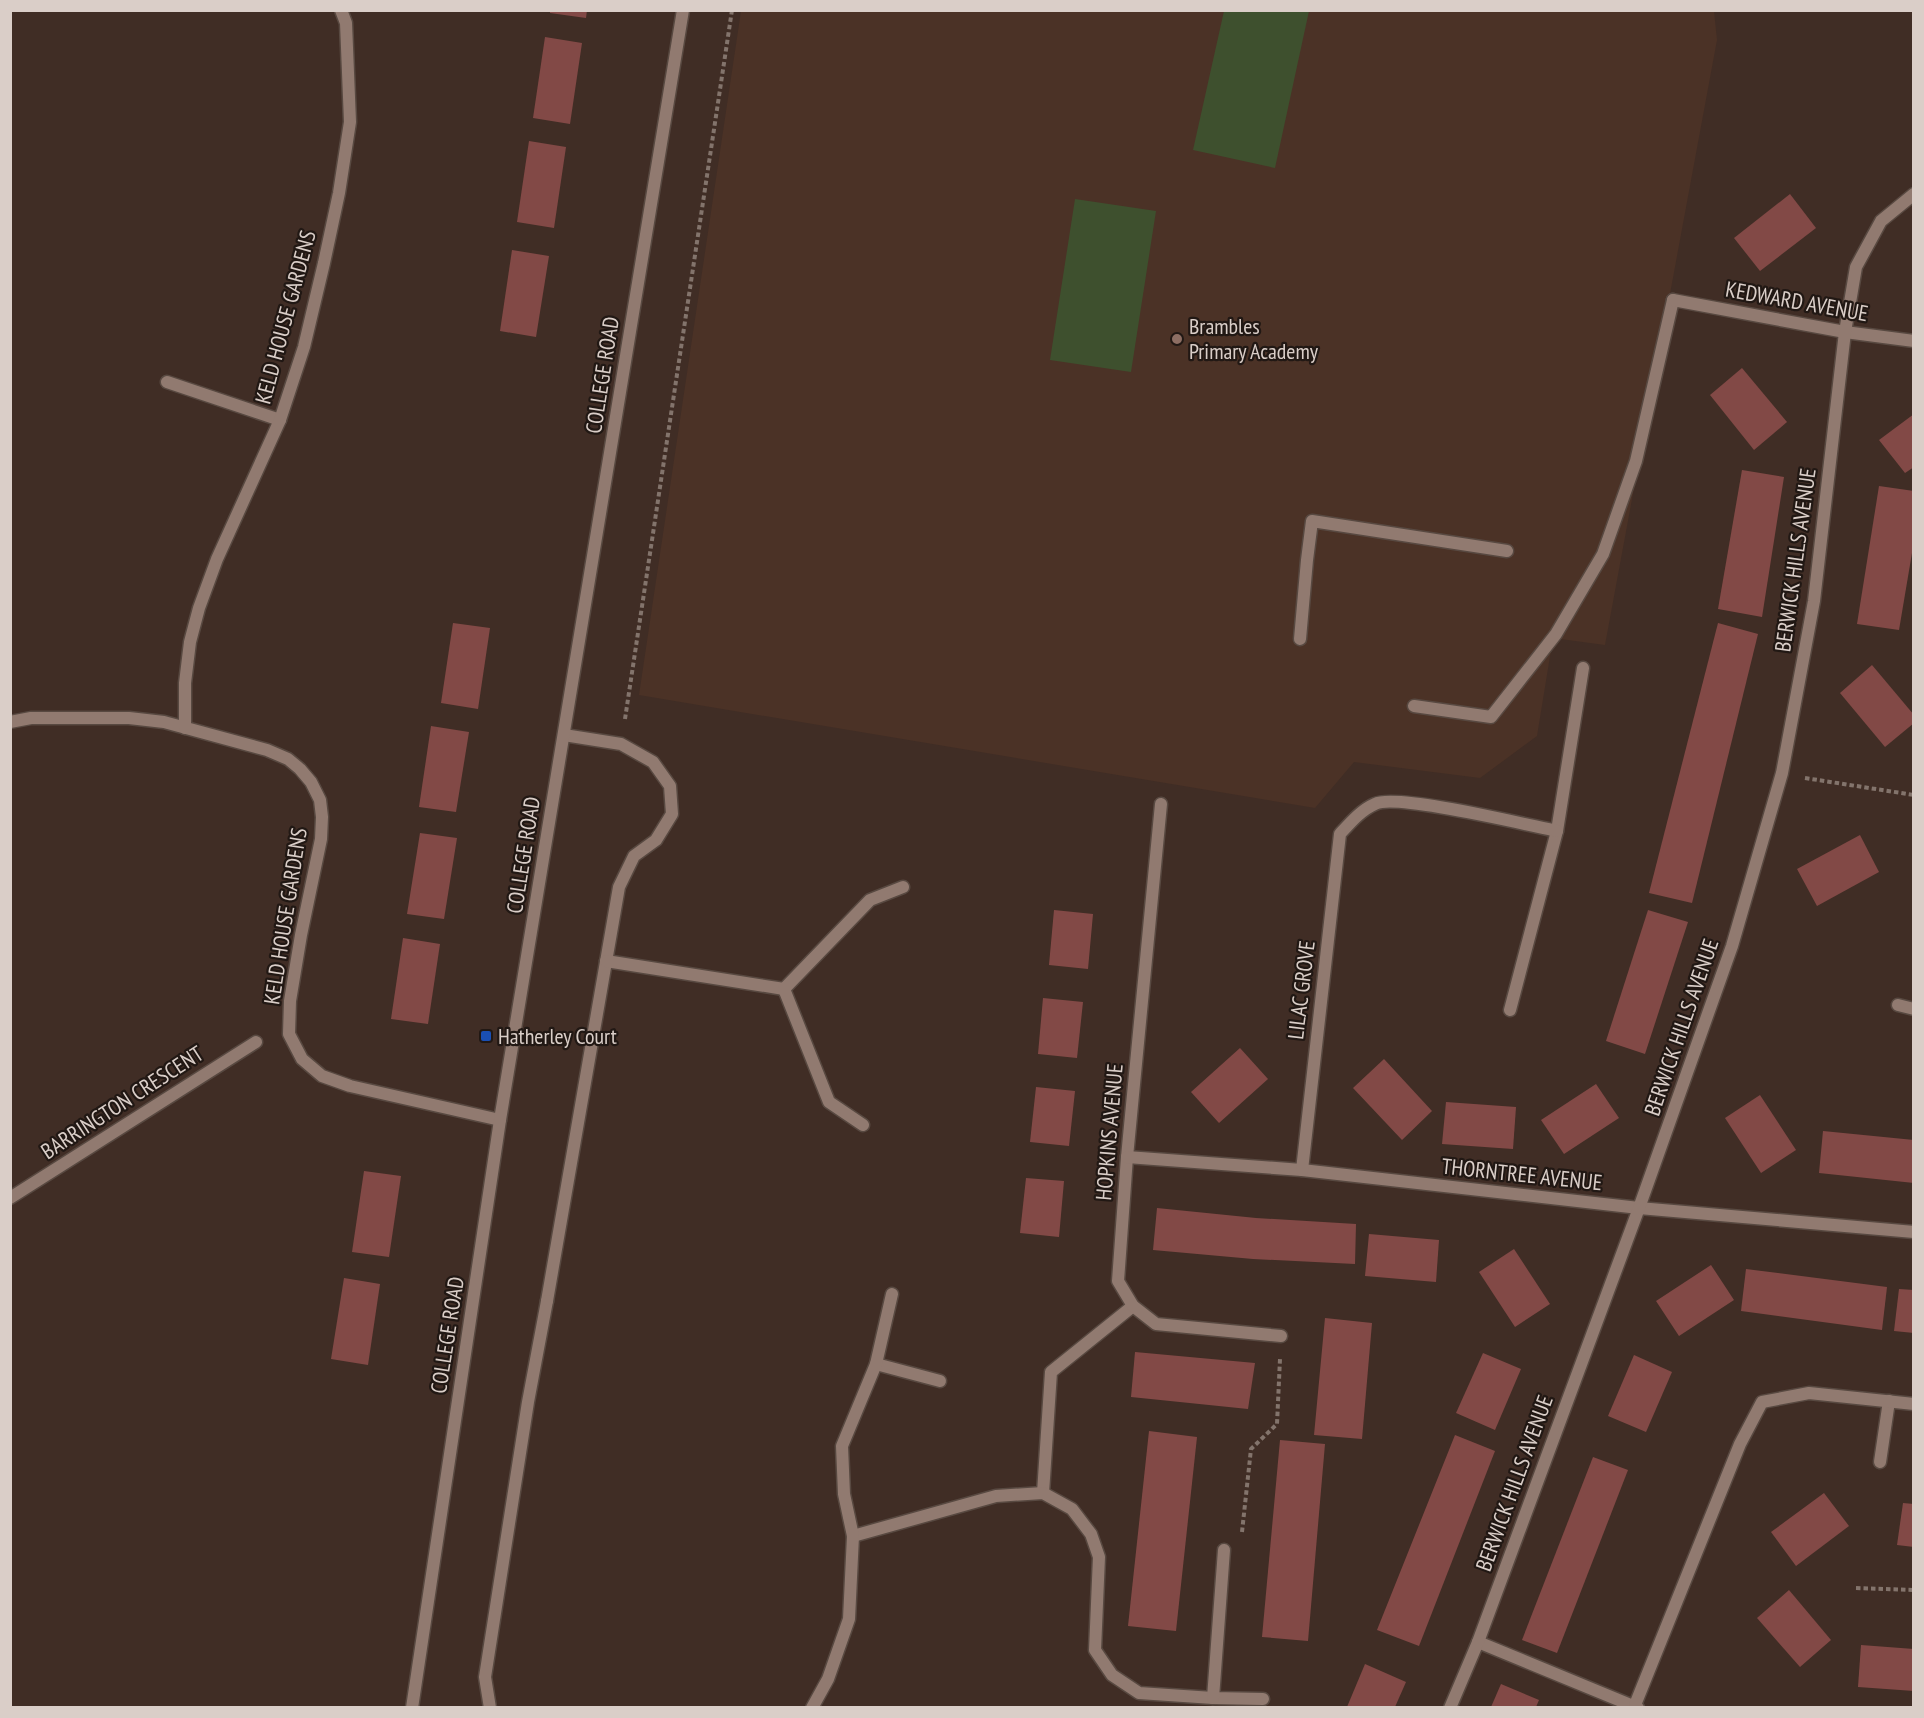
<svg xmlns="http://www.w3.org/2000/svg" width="1924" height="1718" font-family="'PT Sans Narrow',sans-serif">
  <rect width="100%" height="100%" fill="#402d25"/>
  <polygon fill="#4b3226" points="741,11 1714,11 1717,40 1605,645 1553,638 1537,736 1480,778 1354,762 1315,808 639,695"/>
  <g fill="#3e502e">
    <polygon points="1224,11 1309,11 1275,168 1193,150"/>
    <polygon points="1075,199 1156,211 1131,372 1050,360"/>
  </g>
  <g fill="#824946">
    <polygon points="550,10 587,10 586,18 550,13"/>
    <polygon points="545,37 582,43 570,124 533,118"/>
    <polygon points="529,141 566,147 554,228 517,222"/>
    <polygon points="1790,194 1816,228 1760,271 1734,238"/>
    <polygon points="512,250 549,256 536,337 500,331"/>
    <polygon points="1742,368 1787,422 1754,450 1710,395"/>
    <polygon points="1914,414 1914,467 1905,473 1879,440"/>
    <polygon points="1742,470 1784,477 1762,617 1718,609"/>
    <polygon points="1879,486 1914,491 1914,541 1899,630 1857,624"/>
    <polygon points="453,623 490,628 478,709 441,703"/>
    <polygon points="1718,623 1758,634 1692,903 1649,893"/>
    <polygon points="1872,665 1914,715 1914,723 1885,747 1840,693"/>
    <polygon points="431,726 469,732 456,812 419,807"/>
    <polygon points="420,833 457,838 444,919 407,914"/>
    <polygon points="1860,835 1879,872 1817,906 1797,869"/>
    <polygon points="1054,910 1093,914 1088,969 1049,965"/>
    <polygon points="1648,910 1688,922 1645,1054 1606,1041"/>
    <polygon points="403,938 440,944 428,1024 391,1019"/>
    <polygon points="1043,998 1083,1002 1077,1058 1038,1054"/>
    <polygon points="1240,1048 1268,1079 1219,1123 1191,1092"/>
    <polygon points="1384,1059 1432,1111 1402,1140 1353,1088"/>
    <polygon points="1596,1084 1619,1118 1564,1154 1541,1120"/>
    <polygon points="1036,1087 1075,1091 1069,1146 1030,1142"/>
    <polygon points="1760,1095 1796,1150 1761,1173 1725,1118"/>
    <polygon points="1446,1102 1516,1107 1513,1149 1442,1144"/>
    <polygon points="1823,1131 1914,1140 1914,1183 1819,1173"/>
    <polygon points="364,1171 401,1176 389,1257 352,1252"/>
    <polygon points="1026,1178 1064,1181 1059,1237 1020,1233"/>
    <polygon points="1157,1208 1256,1218 1356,1224 1355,1264 1253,1259 1153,1250"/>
    <polygon points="1369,1234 1439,1240 1436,1282 1365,1276"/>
    <polygon points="1514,1249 1550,1304 1515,1327 1479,1272"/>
    <polygon points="1711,1265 1734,1300 1679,1336 1656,1301"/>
    <polygon points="1746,1269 1887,1287 1882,1330 1741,1311"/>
    <polygon points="344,1278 380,1284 368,1365 331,1359"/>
    <polygon points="1899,1289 1914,1290 1914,1333 1894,1331"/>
    <polygon points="1325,1318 1372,1323 1362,1439 1314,1435"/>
    <polygon points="1135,1352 1255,1363 1248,1409 1131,1397"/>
    <polygon points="1483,1353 1521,1369 1495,1430 1456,1413"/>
    <polygon points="1634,1355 1672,1372 1646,1432 1608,1416"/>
    <polygon points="1149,1431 1197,1437 1176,1631 1128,1626"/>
    <polygon points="1455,1435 1495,1451 1419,1646 1377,1630"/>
    <polygon points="1280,1440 1325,1444 1308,1641 1262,1637"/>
    <polygon points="1593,1457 1628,1470 1557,1653 1522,1640"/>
    <polygon points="1824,1493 1849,1526 1796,1566 1771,1532"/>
    <polygon points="1903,1503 1914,1504 1914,1547 1897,1545"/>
    <polygon points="1789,1590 1831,1640 1800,1667 1757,1618"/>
    <polygon points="1861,1645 1914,1649 1914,1691 1858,1687"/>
    <polygon points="1365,1664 1406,1682 1395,1707 1347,1707"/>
    <polygon points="1501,1684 1539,1700 1536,1707 1491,1707"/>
  </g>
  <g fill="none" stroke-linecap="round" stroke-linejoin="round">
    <defs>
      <g id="lane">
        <polyline points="1300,639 1307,560 1312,521 1507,551"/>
        <polyline points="1414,706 1491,717 1556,634 1603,554 1636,461 1673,300"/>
        <polyline points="1898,1005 1914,1009"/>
        <polyline points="547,1301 619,887 634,856 656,840 672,814 670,786 653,762 621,744 564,735"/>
        <polyline points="1880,1462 1889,1401"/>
        <polyline points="1043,1493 1051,1372 1133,1306"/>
        <polyline points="1478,1642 1638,1708"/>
        <polyline points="1635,1705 1740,1444 1762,1402 1809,1393 1914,1404"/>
      </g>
      <g id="street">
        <polyline points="1673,300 1845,332 1914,341"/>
        <polyline points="167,382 280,420"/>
        <polyline points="10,722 31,718 129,718 164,722 267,750 288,759 300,769 311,782 320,800 322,817 321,839 301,935 290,1001 289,1034 302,1059 322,1076 350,1086 500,1120"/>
        <polyline points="185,728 185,683 190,642 199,608 217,559 280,420 304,347 324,263 339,193 350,122 346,23 341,10"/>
        <polyline points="1161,804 1127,1157 1118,1281 1133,1306 1156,1324 1281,1336"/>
        <polyline points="606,961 784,989"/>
        <polyline points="1510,1010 1557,831 1583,668"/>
        <polyline points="863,1125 829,1102 784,989 870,900 903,887"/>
        <polyline points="1127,1157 1302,1170 1639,1208 1914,1232"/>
        <path d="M1302,1170L1340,834C1350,823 1361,810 1375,804C1396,793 1527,825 1557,831"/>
        <polyline points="10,1198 256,1042"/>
        <polyline points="876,1364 940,1381"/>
        <polyline points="853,1536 996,1496 1043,1493 1072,1509 1091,1534 1099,1557 1095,1650 1112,1675 1139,1693 1213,1698 1263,1699"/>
        <polyline points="1213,1698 1224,1550"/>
        <polyline points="412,1708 500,1120 683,10"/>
        <polyline points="490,1708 485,1677 528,1402 547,1301"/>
        <polyline points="812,1708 828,1679 849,1619 853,1536 844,1494 842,1446 876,1364 892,1294"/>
        <polyline points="1450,1708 1478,1642 1639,1208 1732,946 1782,773 1814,601 1845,332 1856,267 1881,221 1914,194"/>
      </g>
    </defs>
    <use href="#lane" stroke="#584941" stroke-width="15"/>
    <use href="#street" stroke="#584941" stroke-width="15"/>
    <g stroke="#83746c" stroke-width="4" stroke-dasharray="4.5 3" stroke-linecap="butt">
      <polyline points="625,719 732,10"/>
      <polyline points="1805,778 1914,795"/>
      <polyline points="1242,1532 1251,1449 1277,1424 1280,1359"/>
      <polyline points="1856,1588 1914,1590"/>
    </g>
    <use href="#lane" stroke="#917a70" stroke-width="12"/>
    <use href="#street" stroke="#917a70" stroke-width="12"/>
  </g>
  <circle fill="#8d6e63" stroke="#211814" stroke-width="2" cx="1177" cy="339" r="6"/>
  <rect fill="#1a4fb4" stroke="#211814" stroke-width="2" x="480" y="1030" width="12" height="12" rx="3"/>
  <g text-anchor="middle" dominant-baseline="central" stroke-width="4.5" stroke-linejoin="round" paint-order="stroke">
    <g font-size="22" fill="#dacec8" stroke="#211814">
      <text transform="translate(1797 301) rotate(10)">KEDWARD AVENUE</text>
      <text transform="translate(285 317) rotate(-75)">KELD HOUSE GARDENS</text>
      <text transform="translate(602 375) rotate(-81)">COLLEGE ROAD</text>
      <text transform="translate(1795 560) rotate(-82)">BERWICK HILLS AVENUE</text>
      <text transform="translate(523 855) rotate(-81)">COLLEGE ROAD</text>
      <text transform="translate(285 916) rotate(-81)">KELD HOUSE GARDENS</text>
      <text transform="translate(1301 990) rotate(-83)">LILAC GROVE</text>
      <text transform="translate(1681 1027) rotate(-71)">BERWICK HILLS AVENUE</text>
      <text transform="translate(122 1102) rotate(-33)">BARRINGTON CRESCENT</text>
      <text transform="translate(1109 1132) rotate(-85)">HOPKINS AVENUE</text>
      <text transform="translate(1522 1174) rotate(6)">THORNTREE AVENUE</text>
      <text transform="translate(447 1335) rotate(-81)">COLLEGE ROAD</text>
      <text transform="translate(1514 1483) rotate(-70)">BERWICK HILLS AVENUE</text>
    </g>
    <g font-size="22" fill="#dacec8" stroke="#211814" text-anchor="start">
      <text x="1189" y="326">Brambles<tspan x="1189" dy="25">Primary Academy</tspan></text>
      <text x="498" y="1036">Hatherley Court</text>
    </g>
  </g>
  <rect width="1924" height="1718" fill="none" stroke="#dacec8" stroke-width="24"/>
</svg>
